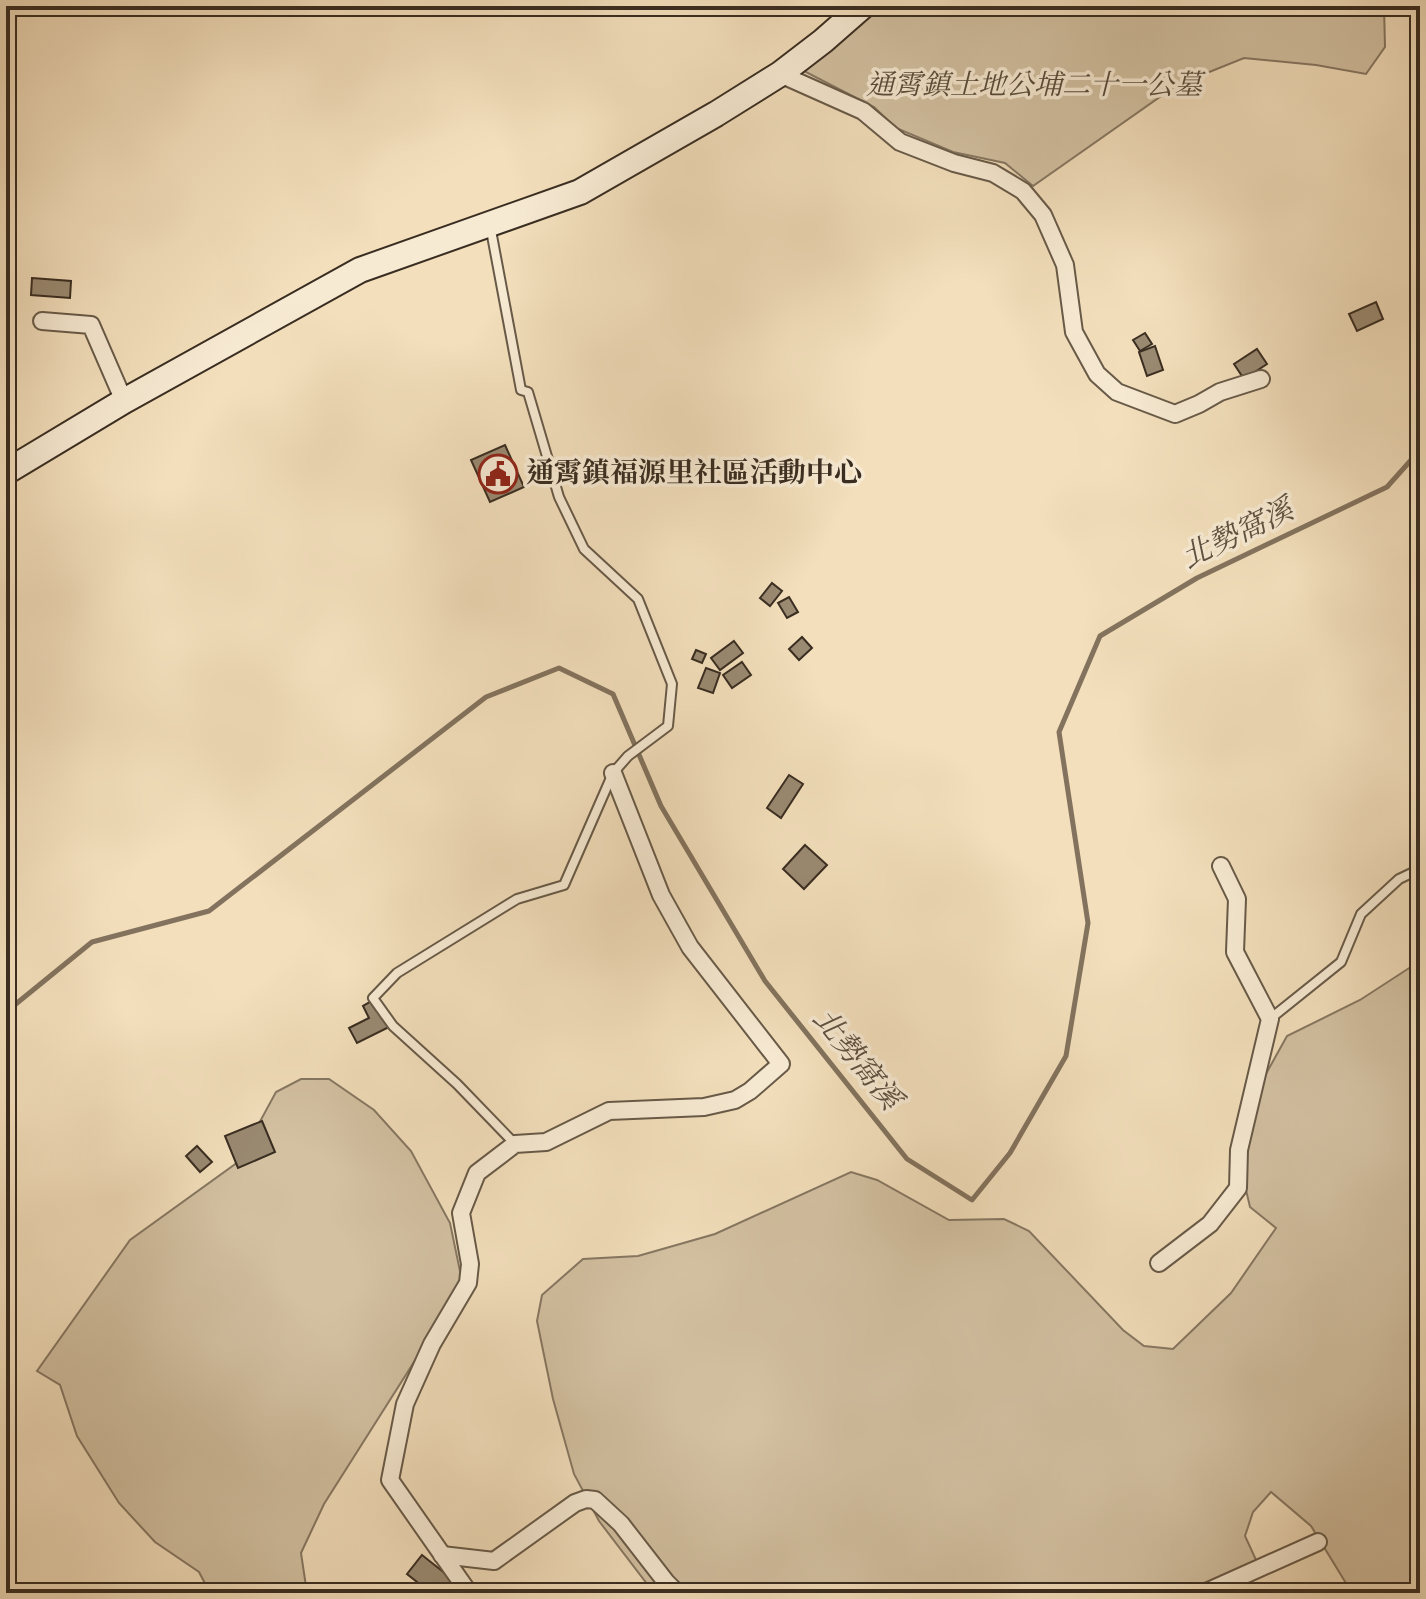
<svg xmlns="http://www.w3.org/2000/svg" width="1426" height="1599" font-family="'IM FELL English','Noto Serif TC',serif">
  <rect width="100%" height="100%" fill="#f3dfbc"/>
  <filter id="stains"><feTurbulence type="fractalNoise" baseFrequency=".0025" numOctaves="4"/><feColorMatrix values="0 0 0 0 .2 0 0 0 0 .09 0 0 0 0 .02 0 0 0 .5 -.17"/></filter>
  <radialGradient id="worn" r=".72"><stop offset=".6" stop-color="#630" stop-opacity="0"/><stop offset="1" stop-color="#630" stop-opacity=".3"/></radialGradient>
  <g fill="#d3c1a2" stroke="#867762" stroke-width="2">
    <polygon points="874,6 1384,6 1385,47 1366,74 1316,65 1244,58 1177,85 1033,186 1005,163 953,152 896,128 874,107 800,69"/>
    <polygon points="1420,961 1420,1593 1352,1593 1311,1526 1271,1492 1253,1512 1245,1536 1257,1562 1250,1587 1245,1593 654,1593 599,1521 574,1474 553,1399 537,1321 542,1295 583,1259 638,1256 715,1234 851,1172 877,1180 949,1220 1004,1219 1029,1231 1123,1330 1144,1346 1173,1349 1231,1293 1276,1228 1250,1207 1238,1156 1262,1081 1287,1036 1360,1000"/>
    <polygon points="301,1079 329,1079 374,1110 411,1151 450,1223 461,1276 452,1302 324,1504 301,1553 307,1593 210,1593 199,1572 155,1542 119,1503 77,1436 60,1385 37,1371 130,1240 238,1162 276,1092"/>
  </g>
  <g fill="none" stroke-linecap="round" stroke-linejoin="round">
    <polyline stroke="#83735e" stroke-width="5" points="6,1012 92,942 209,911 486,697 559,668 613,694 661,806 765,981 907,1159 972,1200 1010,1153 1066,1056 1088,923 1059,732 1100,636 1197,578 1387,487 1420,450"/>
  </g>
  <g fill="#9a8a72" stroke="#392d21" stroke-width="2">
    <polygon points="32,278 71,281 70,298 31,295"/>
    <polygon points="1376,302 1383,319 1357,331 1349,314"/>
    <polygon points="1145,333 1152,344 1140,351 1133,340"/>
    <polygon points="1155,346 1163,370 1147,376 1139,352"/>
    <polygon points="1257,349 1267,364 1244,379 1234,364"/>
    <polygon points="505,445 524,487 490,502 471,460"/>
    <polygon points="772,583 782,591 770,606 760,598"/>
    <polygon points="789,597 798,612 787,618 778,603"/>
    <polygon points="802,637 812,648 799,660 789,649"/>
    <polygon points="734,641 743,653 720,670 711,658"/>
    <polygon points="696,650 706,654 702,663 692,659"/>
    <polygon points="742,662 751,675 732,688 723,675"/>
    <polygon points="706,668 720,673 713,693 698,688"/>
    <polygon points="789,775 803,784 781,818 767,808"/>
    <polygon points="805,845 827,865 804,889 783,869"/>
    <polygon points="377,998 391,1026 357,1043 349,1028 369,1018 363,1006"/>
    <polygon points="262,1121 275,1152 238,1168 225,1136"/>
    <polygon points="197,1146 212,1162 200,1172 186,1156"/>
    <polygon points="422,1555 456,1582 446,1593 431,1593 407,1574"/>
  </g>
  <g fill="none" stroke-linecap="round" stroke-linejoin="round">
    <defs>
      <g id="lane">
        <polyline points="490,225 521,390 528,392 559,497 584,549 638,599 672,684 668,726 628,756 613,773 564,885 517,899 397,973 373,998 393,1026 457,1084 515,1144"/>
        <polyline points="1270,1019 1341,962 1361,914 1399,879 1420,869"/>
      </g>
      <g id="street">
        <polyline points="780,74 863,111 900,142 954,163 993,173 1023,191 1043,215 1065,265 1074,332 1097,374 1117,392 1175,414 1199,404 1220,392 1261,379"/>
        <polyline points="42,321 91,325 124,401"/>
        <polyline points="1159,1263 1210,1224 1238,1188 1239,1150 1270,1019 1235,952 1237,899 1221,866"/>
        <polyline points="442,1555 494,1561 575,1503 586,1499 595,1500 621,1524 666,1582 677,1593"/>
        <polyline points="469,1593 390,1480 405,1404 432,1344 468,1283 470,1264 461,1213 477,1173 515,1144 546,1142 609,1111 704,1107 735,1100 750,1091 781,1064 690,947 661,895 613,773"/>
        <polyline points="1204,1593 1318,1542"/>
      </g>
      <polyline id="secondary" points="6,472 124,401 360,270 580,192 716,114 780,74 823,41 863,6"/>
    </defs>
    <use href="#lane" stroke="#685a48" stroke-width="12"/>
    <use href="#street" stroke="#685a48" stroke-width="20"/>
    <use href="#secondary" stroke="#392d21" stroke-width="28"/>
    <use href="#lane" stroke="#f7ead3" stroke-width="8"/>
    <use href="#street" stroke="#f7ead3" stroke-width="16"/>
    <use href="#secondary" stroke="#f7ead3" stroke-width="24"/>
  </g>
  <defs>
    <symbol id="civic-ring" viewBox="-11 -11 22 22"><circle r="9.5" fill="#f7ead3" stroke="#8f2418" stroke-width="1.5"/><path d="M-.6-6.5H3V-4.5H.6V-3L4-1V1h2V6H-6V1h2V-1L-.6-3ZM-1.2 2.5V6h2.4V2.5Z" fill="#8f2418"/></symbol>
  </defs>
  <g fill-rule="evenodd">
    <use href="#civic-ring" x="476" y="452" width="44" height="44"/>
  </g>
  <g text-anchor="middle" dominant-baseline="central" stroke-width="7" stroke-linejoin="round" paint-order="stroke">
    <g font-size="28" font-style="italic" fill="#584b3b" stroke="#f7ead3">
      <text x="1034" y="86">通霄鎮土地公埔二十一公墓</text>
    </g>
    <g font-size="28" font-weight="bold" fill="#392d21" stroke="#f7ead3" text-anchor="start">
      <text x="526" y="474">通霄鎮福源里社區活動中心</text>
    </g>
    <g font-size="30" font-style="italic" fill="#5e5040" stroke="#f7ead3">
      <text transform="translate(1238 535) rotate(-26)">北勢窩溪</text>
      <text transform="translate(856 1060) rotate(51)">北勢窩溪</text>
    </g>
  </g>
  <rect width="1426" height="1599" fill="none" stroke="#f3dfbc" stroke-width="32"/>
  <rect x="8" y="8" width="1410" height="1583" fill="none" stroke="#392d21" stroke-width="4"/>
  <rect x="16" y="16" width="1394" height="1567" fill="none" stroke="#392d21" stroke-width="2"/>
  <rect width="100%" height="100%" filter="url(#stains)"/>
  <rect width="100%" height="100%" fill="url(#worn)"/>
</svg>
